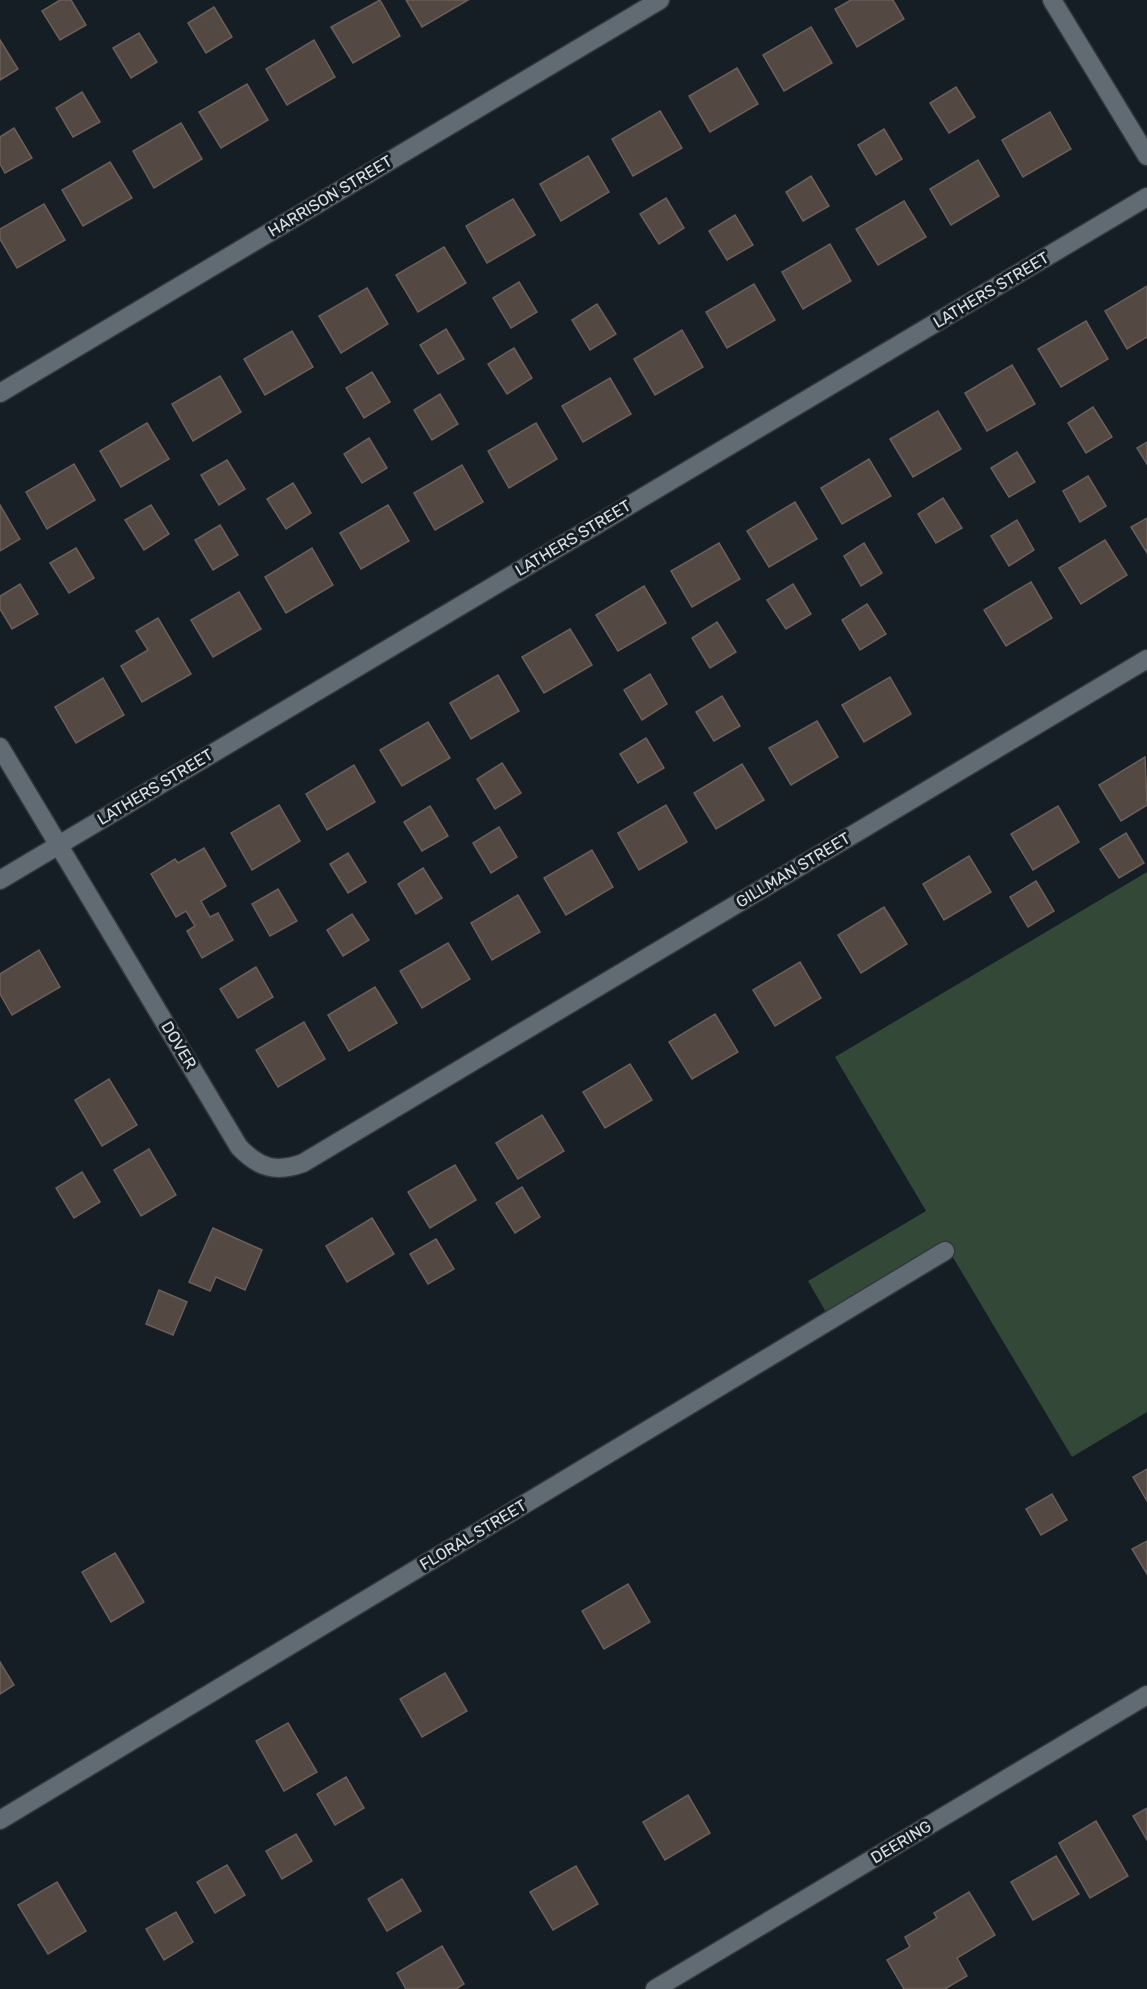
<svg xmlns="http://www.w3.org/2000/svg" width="1147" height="1989" font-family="Rubik,sans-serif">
  <rect width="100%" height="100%" fill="#151e25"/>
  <polygon fill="#344837" points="1147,872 1147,1412 1072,1457 948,1249 830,1319 808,1281 926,1211 835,1057"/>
  <g fill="#534842" stroke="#6b5f58" stroke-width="1.5">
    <polygon points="60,0 71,0 86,25 60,40 42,11"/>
    <polygon points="380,0 400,36 353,63 331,27"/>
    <polygon points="406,0 468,0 422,27"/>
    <polygon points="851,0 893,0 904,19 857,47 835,9"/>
    <polygon points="214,7 232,37 206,53 188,23"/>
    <polygon points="811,27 832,63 784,91 763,55"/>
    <polygon points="139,33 157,62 131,78 113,48"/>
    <polygon points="0,40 18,69 0,80"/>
    <polygon points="314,40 335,77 287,105 266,69"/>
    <polygon points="737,68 758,104 710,132 689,96"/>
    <polygon points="247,84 268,120 221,148 199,112"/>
    <polygon points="956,87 975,117 949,133 930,103"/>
    <polygon points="82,92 100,122 73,137 56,108"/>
    <polygon points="660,111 682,148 633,176 612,139"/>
    <polygon points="1050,112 1071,149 1023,177 1002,140"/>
    <polygon points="181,123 202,159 154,188 133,151"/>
    <polygon points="14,128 32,158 5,173 0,164 0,137"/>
    <polygon points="884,129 902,159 876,175 858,145"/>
    <polygon points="588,156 609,192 561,221 540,184"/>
    <polygon points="978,160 999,196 951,225 930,189"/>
    <polygon points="110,162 132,198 83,226 62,190"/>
    <polygon points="811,176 829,206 803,221 786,192"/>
    <polygon points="666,198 684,228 659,244 640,214"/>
    <polygon points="513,199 535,235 487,263 466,226"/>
    <polygon points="904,201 926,237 878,265 856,229"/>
    <polygon points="44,204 65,240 17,268 0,239 0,229"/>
    <polygon points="735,215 753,245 727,260 709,231"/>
    <polygon points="830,244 851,281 803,309 782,272"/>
    <polygon points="444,247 466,283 418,312 396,275"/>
    <polygon points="519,282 537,312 511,328 493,298"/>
    <polygon points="754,284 775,320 727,348 706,312"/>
    <polygon points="1147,286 1147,337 1127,349 1105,311"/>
    <polygon points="367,288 388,324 341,353 319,316"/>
    <polygon points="597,304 616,334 590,350 572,320"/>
    <polygon points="1086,321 1108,359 1061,387 1038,349"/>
    <polygon points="446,329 464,359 438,374 420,345"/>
    <polygon points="682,330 703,367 655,395 634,359"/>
    <polygon points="292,331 313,367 265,395 244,359"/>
    <polygon points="514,348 532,378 507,394 488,364"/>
    <polygon points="1012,365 1035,404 987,431 965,393"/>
    <polygon points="372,372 390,402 364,418 346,388"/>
    <polygon points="220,376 241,412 193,441 172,404"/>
    <polygon points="610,378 631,414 583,442 562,406"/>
    <polygon points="440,394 458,424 432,440 414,410"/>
    <polygon points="1093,407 1112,437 1086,453 1068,423"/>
    <polygon points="938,411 961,449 913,477 890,439"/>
    <polygon points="147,423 169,459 121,487 100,451"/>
    <polygon points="536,423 557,459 509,488 488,451"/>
    <polygon points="369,438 387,468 362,483 344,454"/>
    <polygon points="1147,442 1147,464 1137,448"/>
    <polygon points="1017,452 1035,482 1009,497 991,468"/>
    <polygon points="869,459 891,496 842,524 821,488"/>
    <polygon points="227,460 245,489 219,505 201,475"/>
    <polygon points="74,464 95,500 47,529 26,492"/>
    <polygon points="462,465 483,502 435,530 414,493"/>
    <polygon points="1088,476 1106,506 1080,522 1063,491"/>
    <polygon points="293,483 311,513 286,529 267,499"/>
    <polygon points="943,498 962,528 936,543 918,514"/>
    <polygon points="795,502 817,539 769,567 747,531"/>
    <polygon points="0,505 20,539 0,551"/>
    <polygon points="151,505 169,534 144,550 125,520"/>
    <polygon points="388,505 409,541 361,569 340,533"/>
    <polygon points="1147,518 1147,553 1131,527"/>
    <polygon points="1017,520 1034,550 1009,566 991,536"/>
    <polygon points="220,525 238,555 213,570 195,540"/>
    <polygon points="1105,540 1127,575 1081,604 1059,568"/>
    <polygon points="719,543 740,579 692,607 671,571"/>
    <polygon points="864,543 882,573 861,586 844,556"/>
    <polygon points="76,548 94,578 69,593 50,563"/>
    <polygon points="312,548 333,585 286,613 265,577"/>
    <polygon points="1031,582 1052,618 1006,646 984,610"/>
    <polygon points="20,584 38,614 12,629 0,609 0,596"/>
    <polygon points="793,584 811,614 786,629 767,600"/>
    <polygon points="644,586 666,623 618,651 596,615"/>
    <polygon points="239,592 261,629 213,657 191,620"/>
    <polygon points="867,604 886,634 860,650 842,620"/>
    <polygon points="158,618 191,674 142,702 121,666 148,650 136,631"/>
    <polygon points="717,622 736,652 710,668 692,638"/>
    <polygon points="570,629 592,665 544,693 522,657"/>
    <polygon points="650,674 667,704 642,720 624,690"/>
    <polygon points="498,675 519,711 471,739 450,703"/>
    <polygon points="890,677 911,714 864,742 842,705"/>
    <polygon points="103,678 124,715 76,743 55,707"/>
    <polygon points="722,696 740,726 714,741 696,712"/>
    <polygon points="817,721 838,757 791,785 769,748"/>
    <polygon points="428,722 450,758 402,786 380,750"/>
    <polygon points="646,738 664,768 638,783 620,754"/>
    <polygon points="1145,757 1147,805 1121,821 1099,785"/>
    <polygon points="502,763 521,793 495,809 477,779"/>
    <polygon points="742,764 764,800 716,829 694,793"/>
    <polygon points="354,765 375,802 327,830 306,794"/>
    <polygon points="279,805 300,841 252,870 231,833"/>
    <polygon points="666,805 687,842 639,870 618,833"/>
    <polygon points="430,806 448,836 422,851 404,822"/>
    <polygon points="1058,806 1079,842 1033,870 1011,834"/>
    <polygon points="499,827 517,857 491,873 473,843"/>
    <polygon points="1126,833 1144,863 1119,878 1100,849"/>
    <polygon points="204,848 226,886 201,901 210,917 218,913 233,940 202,958 187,931 195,926 186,911 176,917 151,874 175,859 178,863"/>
    <polygon points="592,850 613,887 566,915 544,878"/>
    <polygon points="348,853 366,882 348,893 330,864"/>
    <polygon points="969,856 991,892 944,920 923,884"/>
    <polygon points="423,868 442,898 416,914 398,884"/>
    <polygon points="1036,881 1054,911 1028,927 1010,897"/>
    <polygon points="278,889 297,921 270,936 252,904"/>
    <polygon points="518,895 540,932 492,960 471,923"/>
    <polygon points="884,907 907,944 861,973 838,935"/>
    <polygon points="352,914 369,940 343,956 327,930"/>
    <polygon points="448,943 470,979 422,1008 400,971"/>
    <polygon points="39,950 60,987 12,1015 0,994 0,974"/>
    <polygon points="800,962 821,998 775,1026 753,990"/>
    <polygon points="256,967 273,997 238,1018 220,989"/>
    <polygon points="375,987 397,1023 349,1051 328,1015"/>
    <polygon points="715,1014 738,1052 692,1079 669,1042"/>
    <polygon points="304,1022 325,1059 278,1087 256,1050"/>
    <polygon points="630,1064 652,1100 605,1128 583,1092"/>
    <polygon points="109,1079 137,1125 102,1146 75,1100"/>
    <polygon points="542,1115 564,1151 518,1179 496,1143"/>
    <polygon points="149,1149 176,1195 141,1216 114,1170"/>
    <polygon points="455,1165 476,1200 430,1228 408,1192"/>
    <polygon points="82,1172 100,1202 74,1218 56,1188"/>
    <polygon points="522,1187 540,1217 515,1233 496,1203"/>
    <polygon points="372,1218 394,1254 347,1282 326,1246"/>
    <polygon points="213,1228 262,1250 245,1290 216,1277 210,1291 189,1282"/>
    <polygon points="436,1239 454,1269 428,1284 410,1254"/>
    <polygon points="159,1290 187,1302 173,1335 146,1324"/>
    <polygon points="1147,1469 1147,1501 1133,1477"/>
    <polygon points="1052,1494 1067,1520 1041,1535 1026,1509"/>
    <polygon points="1147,1541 1147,1574 1132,1549"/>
    <polygon points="115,1553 144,1602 111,1622 82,1572"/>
    <polygon points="628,1584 650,1622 604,1649 582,1611"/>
    <polygon points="0,1662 14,1685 0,1694"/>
    <polygon points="445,1673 467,1711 422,1737 400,1699"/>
    <polygon points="288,1723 317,1772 284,1791 256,1741"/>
    <polygon points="346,1777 364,1808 335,1825 317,1794"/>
    <polygon points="688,1795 710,1833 665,1860 643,1822"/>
    <polygon points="1147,1808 1147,1840 1133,1816"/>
    <polygon points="1096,1821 1128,1876 1090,1898 1059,1843"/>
    <polygon points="296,1834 312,1861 282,1879 266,1851"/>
    <polygon points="1056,1856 1079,1894 1033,1920 1011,1882"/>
    <polygon points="227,1865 245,1895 215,1913 197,1882"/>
    <polygon points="576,1866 598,1904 553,1930 530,1892"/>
    <polygon points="402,1879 421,1911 387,1931 368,1899"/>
    <polygon points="57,1882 86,1931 48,1954 18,1905"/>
    <polygon points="969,1892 995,1935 957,1958 967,1976 945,1989 904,1989 887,1960 910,1947 905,1937 937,1918 934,1913"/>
    <polygon points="176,1912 193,1942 164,1960 146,1929"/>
    <polygon points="442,1946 464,1984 456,1989 406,1989 397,1973"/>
  </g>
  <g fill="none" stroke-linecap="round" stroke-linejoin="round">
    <defs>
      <g id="minor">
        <polyline points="1052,0 1147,156"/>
        <polyline points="0,393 660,0"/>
        <path d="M0,747L239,1147C259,1168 276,1173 303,1163L1147,659"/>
        <polyline points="0,880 1147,197"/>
        <polyline points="0,1820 945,1251"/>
        <polyline points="655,1989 1147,1695"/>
      </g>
    </defs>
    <use href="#minor" stroke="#33383d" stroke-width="21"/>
    <use href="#minor" stroke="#616b73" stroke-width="18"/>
  </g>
  <g text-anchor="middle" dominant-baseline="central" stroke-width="6" stroke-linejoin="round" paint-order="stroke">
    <g font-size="16" fill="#dbe1e5" stroke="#151e25">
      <text transform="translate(330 196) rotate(-31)">HARRISON STREET</text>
      <text transform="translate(991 290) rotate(-31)">LATHERS STREET</text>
      <text transform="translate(573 538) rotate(-31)">LATHERS STREET</text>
      <text transform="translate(155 787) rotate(-31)">LATHERS STREET</text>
      <text transform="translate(793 870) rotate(-31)">GILLMAN STREET</text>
      <text transform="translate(179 1045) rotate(59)">DOVER</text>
      <text transform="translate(473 1535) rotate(-31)">FLORAL STREET</text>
      <text transform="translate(901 1842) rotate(-31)">DEERING</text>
    </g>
  </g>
</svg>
